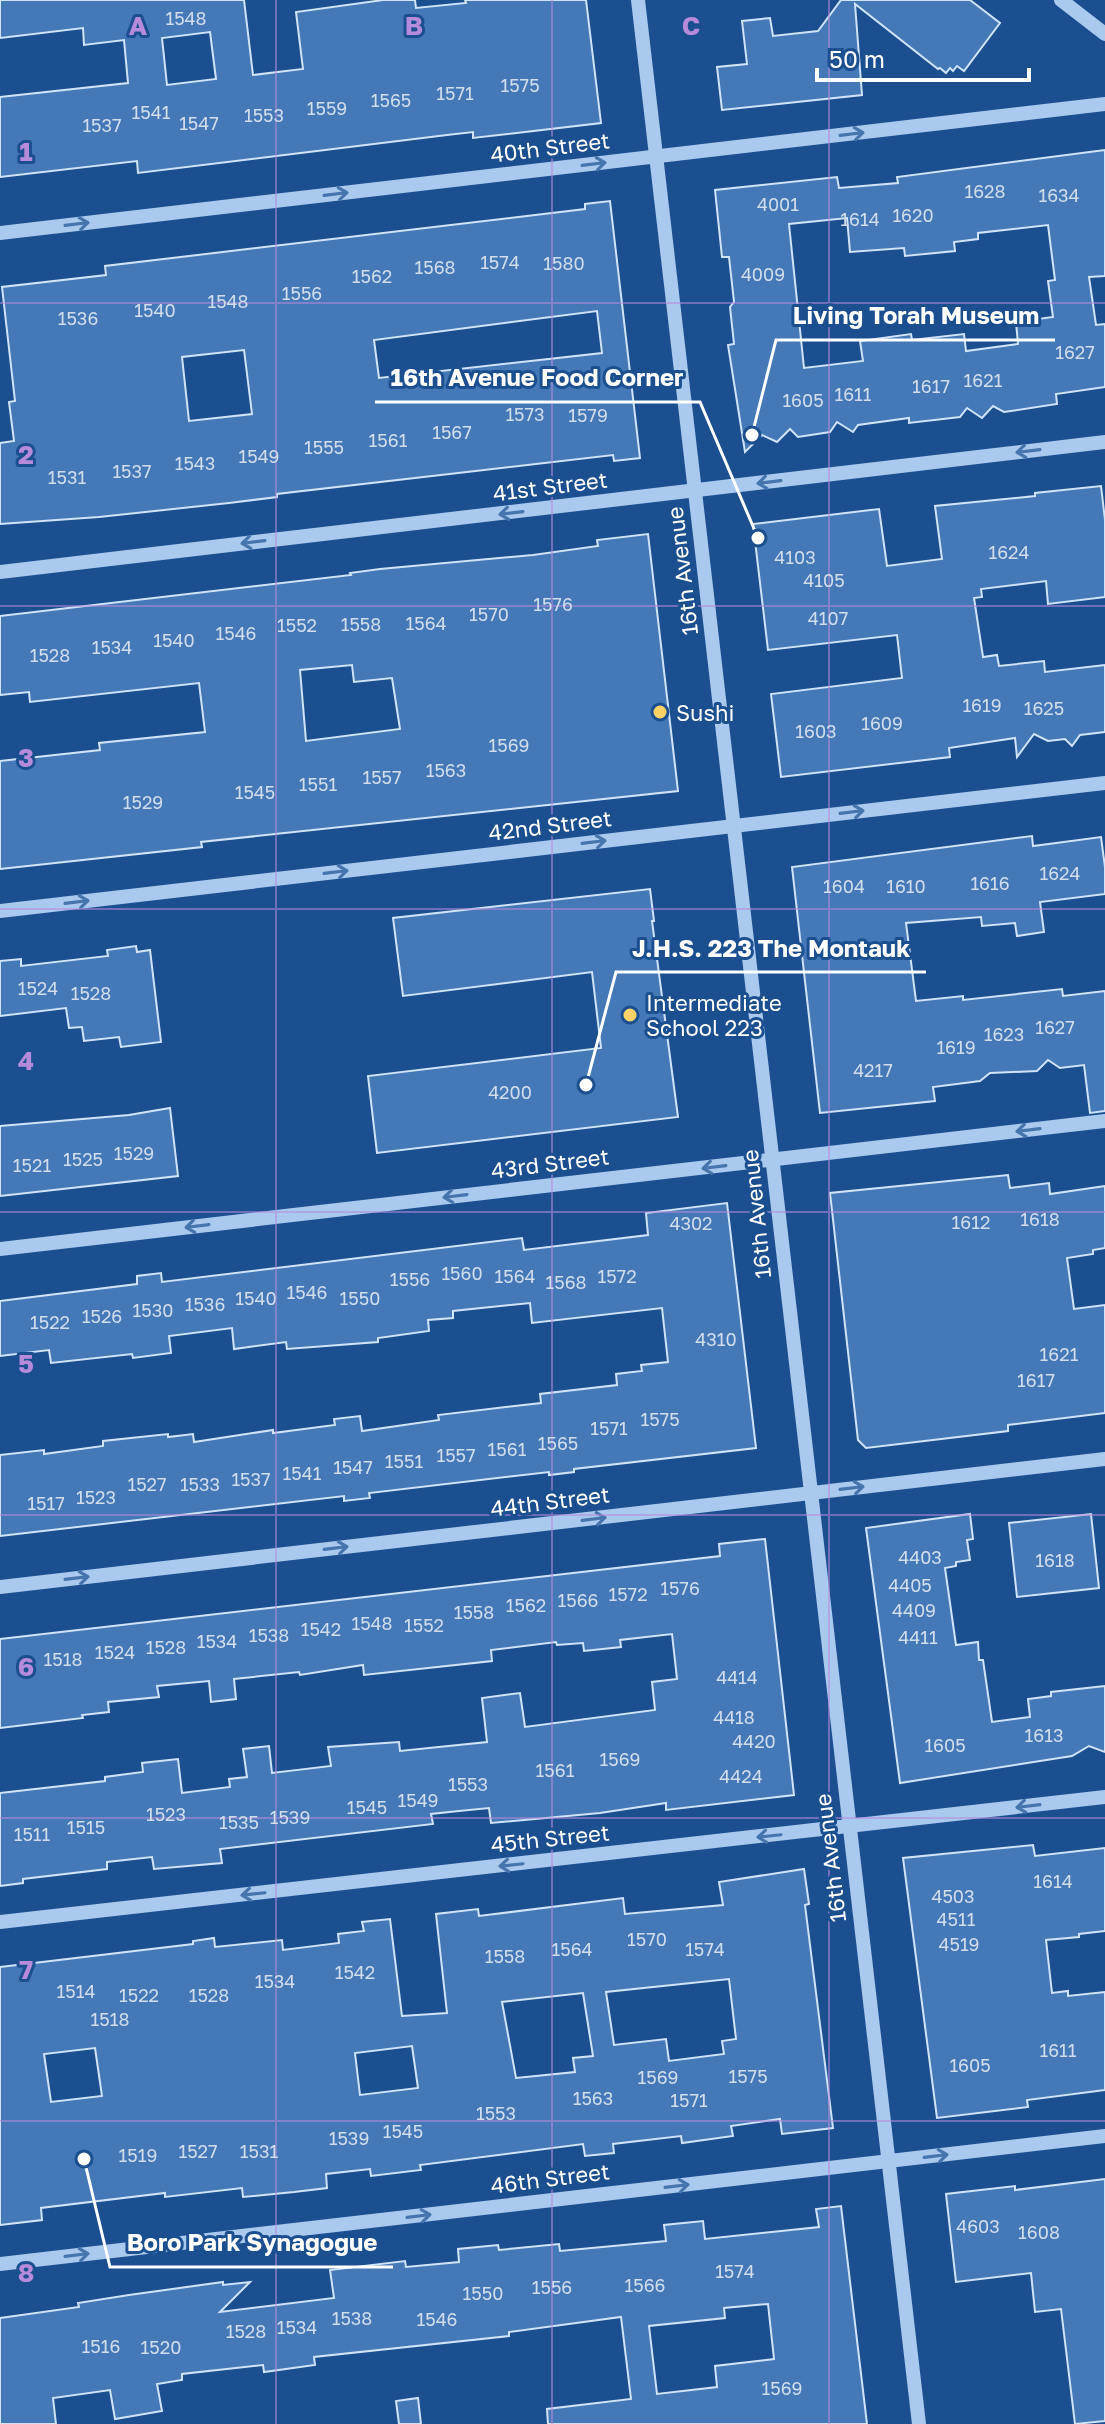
<svg xmlns="http://www.w3.org/2000/svg" width="1105" height="2424" font-family="'Golos Text',sans-serif">
  <rect width="100%" height="100%" fill="#1b4f8f"/>
  <g fill="#4478b7" stroke="#cfe3fa" stroke-width="2" fill-rule="evenodd">
    <path d="M0,0H244L253,75L303,69L296,12L383,0H415L416,8L466,3L465,0H586L601,123L473,138V132L447,135L138,173L137,161L0,177V97L128,83L124,40L84,45L83,28L0,38ZM210,32L216,79L167,85L162,38Z"/>
    <polygon points="841,0 970,0 1000,23 964,71 957,66 953,71 950,68 946,73 940,68 938,69 855,4 862,95 722,110 717,67 747,64 742,21 770,18 773,36 818,31"/>
    <path d="M1105,150V276L1089,277L1096,325L1105,324V387L1056,394L1057,404L1004,412L993,406L982,418L967,408L960,417L909,423V418L858,425L853,432L837,422L830,432L798,437L790,429L777,442L762,435L745,452L728,345L734,344L730,307L734,302L729,257H722L715,190L837,177L839,188L898,183L897,177ZM847,218L850,252L904,248L905,256L955,251L954,242L978,239V233L1048,225L1055,280L1048,281L1053,317L1016,322L1018,344L966,351L964,334L912,340L911,334L860,341L863,361L804,368L789,224Z"/>
    <path d="M610,201L640,458L614,461L613,455L277,494V497L229,503L99,517L0,524V443L14,441L9,402L15,401L2,287L106,275L105,266L585,209V204ZM597,311L602,353L379,378L374,340ZM244,350L252,414L189,421L182,357Z"/>
    <polygon points="1101,486 1105,520 1105,597 1048,604 1046,581 981,589 982,597 974,598 983,657 997,655 999,666 1044,661 1045,672 1105,665 1105,732 1080,735 1072,746 1065,739 1048,741 1034,734 1017,757 1015,738 949,748 950,757 781,777 771,694 902,678 897,635 768,650 753,524 879,509 887,566 942,559 935,506 1035,496 1035,493"/>
    <path d="M648,534L678,791L201,842L202,847L0,869V761L100,750L99,743L205,732L199,683L30,702L29,692L0,695V616L351,575L350,573L380,569L533,555L598,546L597,540ZM352,665L354,682L392,678L400,729L306,741L300,670Z"/>
    <polygon points="1032,836 1033,846 1101,837 1105,867 1105,894 1040,902 1044,932 1017,936 1015,923 982,926 981,917 906,923 916,1001 963,996 963,1000 1062,989 1063,996 1105,991 1105,1111 1090,1113 1084,1065 1060,1068 1048,1060 1037,1071 990,1073 980,1081 933,1087 935,1101 820,1113 792,867"/>
    <polygon points="650,889 654,921 652,921 678,1117 377,1153 368,1076 601,1048 592,972 403,996 393,918"/>
    <polygon points="136,946 137,952 150,950 161,1042 121,1047 119,1037 84,1041 82,1027 69,1028 66,1008 0,1016 0,961 21,959 21,966 108,956 107,950"/>
    <polygon points="170,1108 178,1176 0,1196 0,1126 129,1115"/>
    <polygon points="1008,1175 1010,1188 1049,1183 1050,1194 1105,1186 1105,1248 1093,1250 1093,1254 1067,1258 1074,1309 1105,1305 1105,1413 1008,1425 1008,1431 866,1448 858,1440 830,1193"/>
    <polygon points="727,1203 756,1448 574,1469 574,1472 549,1475 549,1472 369,1493 370,1498 344,1501 344,1496 0,1536 0,1455 44,1450 44,1454 103,1446 103,1441 168,1434 168,1437 193,1434 194,1442 273,1430 273,1433 335,1425 334,1419 360,1416 362,1431 439,1420 438,1415 541,1403 540,1394 617,1385 616,1374 642,1371 641,1365 668,1362 662,1308 532,1323 530,1303 453,1311 453,1318 428,1320 429,1331 378,1338 378,1342 287,1349 286,1342 234,1349 232,1328 169,1336 171,1353 133,1358 132,1354 51,1363 49,1350 0,1356 0,1301 137,1284 137,1276 161,1273 162,1282 522,1238 524,1250 648,1235 646,1213"/>
    <polygon points="970,1514 973,1539 967,1540 970,1560 956,1562 956,1566 945,1568 956,1645 978,1642 979,1660 983,1660 992,1722 1030,1717 1028,1699 1051,1696 1051,1692 1105,1686 1105,1752 1089,1746 1072,1756 900,1783 866,1528"/>
    <polygon points="1091,1514 1099,1588 1017,1597 1009,1523"/>
    <polygon points="765,1539 794,1795 666,1810 666,1803 600,1813 491,1823 489,1808 459,1811 431,1814 433,1824 220,1849 222,1863 154,1869 152,1857 107,1862 107,1869 23,1879 23,1883 0,1886 0,1793 105,1781 105,1777 143,1772 142,1763 178,1759 182,1793 230,1787 229,1779 247,1777 243,1749 269,1746 272,1773 331,1766 328,1747 399,1742 400,1751 487,1742 482,1698 520,1693 525,1727 655,1710 652,1682 677,1679 672,1634 620,1640 621,1647 584,1651 583,1643 557,1645 556,1642 491,1650 492,1661 364,1675 363,1665 300,1675 299,1672 234,1679 236,1699 211,1702 209,1681 157,1686 159,1697 108,1702 109,1712 82,1715 83,1718 0,1728 0,1639 720,1556 719,1544"/>
    <polygon points="1033,1845 1035,1856 1105,1848 1105,1931 1079,1934 1079,1937 1046,1940 1052,1993 1068,1991 1068,1996 1105,1992 1105,2090 1027,2100 1028,2107 937,2118 903,1858"/>
    <path d="M804,1869L809,1904L805,1905L833,2128L782,2134L780,2119L731,2126L733,2136L682,2143L681,2136L613,2144L614,2153L585,2156L583,2144L420,2165L421,2170L371,2176L370,2169L326,2174L327,2188L294,2192L243,2197L242,2188L165,2197V2193L41,2208L42,2220L0,2225V1967L193,1944V1941L214,1938L215,1947L282,1940L283,1950L339,1943L338,1934L364,1931L362,1922L390,1919L402,2016L447,2013L436,1914L478,1909L479,1916L623,1898L625,1914L723,1905L719,1882ZM729,1979L736,2039L722,2041L724,2054L669,2061L666,2039L614,2045L606,1992ZM583,1993L593,2056L573,2058L575,2072L516,2078L502,2002ZM412,2046L418,2088L360,2095L355,2053ZM95,2048L102,2096L51,2102L44,2054Z"/>
    <polygon points="1105,2179 1105,2421 1075,2424 1061,2309 1035,2312 1031,2273 956,2282 946,2194 1015,2186 1015,2190"/>
    <path d="M841,2206L867,2424H548L547,2409L631,2399L621,2317L509,2332V2336L314,2357L315,2365L264,2372L263,2365L182,2374V2380L157,2384L162,2411L115,2419L110,2390L53,2398L56,2424H0V2318L79,2307L78,2303L129,2295L223,2282V2285L250,2282L220,2312L334,2298L330,2270L405,2261L406,2267L459,2262L458,2249L498,2245L499,2250L559,2244L560,2251L666,2241L664,2225L703,2221L705,2239L819,2227L816,2209ZM768,2304L774,2359L715,2366L717,2387L657,2394L649,2326L725,2318L724,2308Z"/>
    <polygon points="418,2398 421,2424 399,2424 396,2401"/>
  </g>
  <g fill="none" stroke-linecap="round" stroke-linejoin="round">
    <g stroke="#a9c9ee" stroke-width="14">
      <polyline points="638,0 919,2424"/>
      <polyline points="1061,0 1105,34"/>
      <polyline points="0,233 1105,104"/>
      <polyline points="0,572 1105,442"/>
      <polyline points="0,911 1105,783"/>
      <polyline points="0,1249 1105,1121"/>
      <polyline points="0,1587 1105,1459"/>
      <polyline points="0,1922 1105,1797"/>
      <polyline points="0,2264 1105,2136"/>
    </g>
  </g>
  <defs><path id="oneway-shaft" d="M-6 0H5M1.5-3L5.5 0L1.5 3" fill="none" stroke-width="1.6" stroke-linecap="round" stroke-linejoin="round" transform="scale(2)"/></defs>
  <g stroke="#4674ac">
    <use href="#oneway-shaft" transform="translate(852 134) rotate(-7)"/>
    <use href="#oneway-shaft" transform="translate(594 164) rotate(-7)"/>
    <use href="#oneway-shaft" transform="translate(336 194) rotate(-7)"/>
    <use href="#oneway-shaft" transform="translate(77 224) rotate(-7)"/>
    <use href="#oneway-shaft" transform="translate(1028 451) rotate(173)"/>
    <use href="#oneway-shaft" transform="translate(769 482) rotate(173)"/>
    <use href="#oneway-shaft" transform="translate(511 513) rotate(173)"/>
    <use href="#oneway-shaft" transform="translate(253 542) rotate(173)"/>
    <use href="#oneway-shaft" transform="translate(852 812) rotate(-7)"/>
    <use href="#oneway-shaft" transform="translate(594 842) rotate(-7)"/>
    <use href="#oneway-shaft" transform="translate(336 872) rotate(-7)"/>
    <use href="#oneway-shaft" transform="translate(77 902) rotate(-7)"/>
    <use href="#oneway-shaft" transform="translate(1028 1130) rotate(173)"/>
    <use href="#oneway-shaft" transform="translate(714 1167) rotate(173)"/>
    <use href="#oneway-shaft" transform="translate(455 1196) rotate(173)"/>
    <use href="#oneway-shaft" transform="translate(197 1226) rotate(173)"/>
    <use href="#oneway-shaft" transform="translate(852 1488) rotate(-7)"/>
    <use href="#oneway-shaft" transform="translate(594 1519) rotate(-7)"/>
    <use href="#oneway-shaft" transform="translate(336 1548) rotate(-7)"/>
    <use href="#oneway-shaft" transform="translate(77 1578) rotate(-7)"/>
    <use href="#oneway-shaft" transform="translate(1028 1806) rotate(173)"/>
    <use href="#oneway-shaft" transform="translate(769 1836) rotate(174)"/>
    <use href="#oneway-shaft" transform="translate(511 1865) rotate(174)"/>
    <use href="#oneway-shaft" transform="translate(253 1894) rotate(174)"/>
    <use href="#oneway-shaft" transform="translate(936 2156) rotate(-7)"/>
    <use href="#oneway-shaft" transform="translate(677 2186) rotate(-7)"/>
    <use href="#oneway-shaft" transform="translate(419 2216) rotate(-7)"/>
    <use href="#oneway-shaft" transform="translate(77 2255) rotate(-7)"/>
  </g>
  <path fill="none" stroke="#b68bdc" stroke-width="2" stroke-opacity="0.55" d="M276,0V2424M552,0V2424M829,0V2424M0,303H1105M0,606H1105M0,909H1105M0,1212H1105M0,1515H1105M0,1818H1105M0,2121H1105"/>
  <g fill="#ffd166" stroke="#1b4f8f" stroke-width="3">
    <circle cx="660" cy="712" r="8"/>
    <circle cx="630" cy="1015" r="8"/>
  </g>
  <g text-anchor="middle" dominant-baseline="central" stroke-width="6" stroke-linejoin="round" paint-order="stroke">
    <g font-size="18" fill="#d0dded">
      <text x="186" y="18">1548</text>
      <text x="520" y="85">1575</text>
      <text x="455" y="93">1571</text>
      <text x="391" y="100">1565</text>
      <text x="327" y="108">1559</text>
      <text x="151" y="112">1541</text>
      <text x="264" y="115">1553</text>
      <text x="199" y="123">1547</text>
      <text x="102" y="125">1537</text>
      <text x="985" y="191">1628</text>
      <text x="1059" y="195">1634</text>
      <text x="778" y="204">4001</text>
      <text x="913" y="215">1620</text>
      <text x="860" y="219">1614</text>
      <text x="500" y="262">1574</text>
      <text x="564" y="263">1580</text>
      <text x="435" y="267">1568</text>
      <text x="763" y="274">4009</text>
      <text x="372" y="276">1562</text>
      <text x="302" y="293">1556</text>
      <text x="228" y="301">1548</text>
      <text x="155" y="310">1540</text>
      <text x="78" y="318">1536</text>
      <text x="1075" y="352">1627</text>
      <text x="983" y="380">1621</text>
      <text x="931" y="386">1617</text>
      <text x="853" y="394">1611</text>
      <text x="803" y="400">1605</text>
      <text x="525" y="414">1573</text>
      <text x="588" y="415">1579</text>
      <text x="452" y="432">1567</text>
      <text x="388" y="440">1561</text>
      <text x="324" y="447">1555</text>
      <text x="259" y="456">1549</text>
      <text x="195" y="463">1543</text>
      <text x="132" y="471">1537</text>
      <text x="67" y="477">1531</text>
      <text x="1009" y="552">1624</text>
      <text x="795" y="557">4103</text>
      <text x="824" y="580">4105</text>
      <text x="553" y="604">1576</text>
      <text x="489" y="614">1570</text>
      <text x="828" y="618">4107</text>
      <text x="426" y="623">1564</text>
      <text x="361" y="624">1558</text>
      <text x="297" y="625">1552</text>
      <text x="236" y="633">1546</text>
      <text x="174" y="640">1540</text>
      <text x="112" y="647">1534</text>
      <text x="50" y="655">1528</text>
      <text x="982" y="705">1619</text>
      <text x="1044" y="708">1625</text>
      <text x="882" y="723">1609</text>
      <text x="816" y="731">1603</text>
      <text x="509" y="745">1569</text>
      <text x="446" y="770">1563</text>
      <text x="382" y="777">1557</text>
      <text x="318" y="784">1551</text>
      <text x="255" y="792">1545</text>
      <text x="143" y="802">1529</text>
      <text x="1060" y="873">1624</text>
      <text x="990" y="883">1616</text>
      <text x="844" y="886">1604</text>
      <text x="906" y="886">1610</text>
      <text x="38" y="988">1524</text>
      <text x="91" y="993">1528</text>
      <text x="1055" y="1027">1627</text>
      <text x="1004" y="1034">1623</text>
      <text x="956" y="1047">1619</text>
      <text x="873" y="1070">4217</text>
      <text x="510" y="1092">4200</text>
      <text x="134" y="1153">1529</text>
      <text x="83" y="1159">1525</text>
      <text x="32" y="1165">1521</text>
      <text x="1040" y="1219">1618</text>
      <text x="971" y="1222">1612</text>
      <text x="691" y="1223">4302</text>
      <text x="462" y="1273">1560</text>
      <text x="515" y="1276">1564</text>
      <text x="617" y="1276">1572</text>
      <text x="410" y="1279">1556</text>
      <text x="566" y="1282">1568</text>
      <text x="307" y="1292">1546</text>
      <text x="256" y="1298">1540</text>
      <text x="360" y="1298">1550</text>
      <text x="205" y="1304">1536</text>
      <text x="153" y="1310">1530</text>
      <text x="102" y="1316">1526</text>
      <text x="50" y="1322">1522</text>
      <text x="716" y="1339">4310</text>
      <text x="1059" y="1354">1621</text>
      <text x="1036" y="1380">1617</text>
      <text x="660" y="1419">1575</text>
      <text x="609" y="1428">1571</text>
      <text x="558" y="1443">1565</text>
      <text x="507" y="1449">1561</text>
      <text x="456" y="1455">1557</text>
      <text x="404" y="1461">1551</text>
      <text x="353" y="1467">1547</text>
      <text x="302" y="1473">1541</text>
      <text x="251" y="1479">1537</text>
      <text x="147" y="1484">1527</text>
      <text x="200" y="1484">1533</text>
      <text x="96" y="1497">1523</text>
      <text x="46" y="1503">1517</text>
      <text x="920" y="1557">4403</text>
      <text x="1055" y="1560">1618</text>
      <text x="910" y="1585">4405</text>
      <text x="680" y="1588">1576</text>
      <text x="628" y="1594">1572</text>
      <text x="578" y="1600">1566</text>
      <text x="526" y="1605">1562</text>
      <text x="914" y="1610">4409</text>
      <text x="474" y="1612">1558</text>
      <text x="372" y="1623">1548</text>
      <text x="424" y="1625">1552</text>
      <text x="321" y="1629">1542</text>
      <text x="269" y="1635">1538</text>
      <text x="918" y="1637">4411</text>
      <text x="217" y="1641">1534</text>
      <text x="166" y="1647">1528</text>
      <text x="115" y="1652">1524</text>
      <text x="63" y="1659">1518</text>
      <text x="737" y="1677">4414</text>
      <text x="734" y="1717">4418</text>
      <text x="1044" y="1735">1613</text>
      <text x="754" y="1741">4420</text>
      <text x="945" y="1745">1605</text>
      <text x="620" y="1759">1569</text>
      <text x="555" y="1770">1561</text>
      <text x="741" y="1776">4424</text>
      <text x="468" y="1784">1553</text>
      <text x="418" y="1800">1549</text>
      <text x="367" y="1807">1545</text>
      <text x="166" y="1814">1523</text>
      <text x="290" y="1817">1539</text>
      <text x="239" y="1822">1535</text>
      <text x="86" y="1827">1515</text>
      <text x="32" y="1834">1511</text>
      <text x="1053" y="1881">1614</text>
      <text x="953" y="1896">4503</text>
      <text x="956" y="1919">4511</text>
      <text x="647" y="1939">1570</text>
      <text x="959" y="1944">4519</text>
      <text x="572" y="1949">1564</text>
      <text x="705" y="1949">1574</text>
      <text x="505" y="1956">1558</text>
      <text x="355" y="1972">1542</text>
      <text x="275" y="1981">1534</text>
      <text x="76" y="1991">1514</text>
      <text x="139" y="1995">1522</text>
      <text x="209" y="1995">1528</text>
      <text x="110" y="2019">1518</text>
      <text x="1058" y="2050">1611</text>
      <text x="970" y="2065">1605</text>
      <text x="748" y="2076">1575</text>
      <text x="658" y="2077">1569</text>
      <text x="593" y="2098">1563</text>
      <text x="689" y="2100">1571</text>
      <text x="496" y="2113">1553</text>
      <text x="403" y="2131">1545</text>
      <text x="349" y="2138">1539</text>
      <text x="198" y="2151">1527</text>
      <text x="259" y="2151">1531</text>
      <text x="138" y="2155">1519</text>
      <text x="978" y="2226">4603</text>
      <text x="1039" y="2232">1608</text>
      <text x="735" y="2271">1574</text>
      <text x="645" y="2285">1566</text>
      <text x="552" y="2287">1556</text>
      <text x="483" y="2293">1550</text>
      <text x="352" y="2318">1538</text>
      <text x="437" y="2319">1546</text>
      <text x="297" y="2327">1534</text>
      <text x="246" y="2331">1528</text>
      <text x="101" y="2346">1516</text>
      <text x="161" y="2347">1520</text>
      <text x="782" y="2388">1569</text>
    </g>
    <g font-size="22" fill="#fff" stroke="#1b4f8f">
      <text transform="translate(550 147) rotate(-7)">40th Street</text>
      <text transform="translate(550 486) rotate(-7)">41st Street</text>
      <text transform="translate(682 571) rotate(-97)">16th Avenue</text>
      <text transform="translate(550 825) rotate(-7)">42nd Street</text>
      <text transform="translate(550 1163) rotate(-7)">43rd Street</text>
      <text transform="translate(756 1214) rotate(-96)">16th Avenue</text>
      <text transform="translate(550 1501) rotate(-7)">44th Street</text>
      <text transform="translate(550 1838) rotate(-6)">45th Street</text>
      <text transform="translate(830 1858) rotate(-97)">16th Avenue</text>
      <text transform="translate(550 2178) rotate(-7)">46th Street</text>
    </g>
    <g font-size="22" fill="#fff" stroke="#1b4f8f" text-anchor="start">
      <text x="676" y="712">Sushi</text>
      <text x="646" y="1002">Intermediate<tspan x="646" dy="25">School 223</tspan></text>
    </g>
  </g>
  <g font-size="26" text-anchor="middle" font-weight="bold" fill="#b68bdc" stroke="#1b4f8f" stroke-width="6" stroke-linejoin="round" paint-order="stroke">
    <text x="138" y="35">A</text>
    <text x="414" y="35">B</text>
    <text x="691" y="35">C</text>
    <text x="26" y="161">1</text>
    <text x="26" y="464">2</text>
    <text x="26" y="767">3</text>
    <text x="26" y="1070">4</text>
    <text x="26" y="1373">5</text>
    <text x="26" y="1676">6</text>
    <text x="26" y="1979">7</text>
    <text x="26" y="2282">8</text>
  </g>
  <path fill="none" stroke="#fff" stroke-width="3" d="M752 435L776 340H1055M758 538L700 402H375M586 1085L616 972H926M84 2159L110 2267H393"/>
  <g fill="#fff" stroke="#1b4f8f" stroke-width="3">
    <circle cx="752" cy="435" r="8"/>
    <circle cx="758" cy="538" r="8"/>
    <circle cx="586" cy="1085" r="8"/>
    <circle cx="84" cy="2159" r="8"/>
  </g>
  <g font-size="24" text-anchor="middle" font-weight="bold" fill="#fff" stroke="#1b4f8f" stroke-width="6" stroke-linejoin="round" paint-order="stroke">
    <text x="916" y="324">Living Torah Museum</text>
    <text x="537" y="386">16th Avenue Food Corner</text>
    <text x="771" y="957">J.H.S. 223 The Montauk</text>
    <text x="252" y="2251">Boro Park Synagogue</text>
  </g>
  <path d="M817 68v12h212v-12" fill="none" stroke="#ffffff" stroke-width="4"/>
  <text x="829" y="68" font-size="24" fill="#ffffff" stroke="#1b4f8f" stroke-width="6" paint-order="stroke">50 m</text>
</svg>
